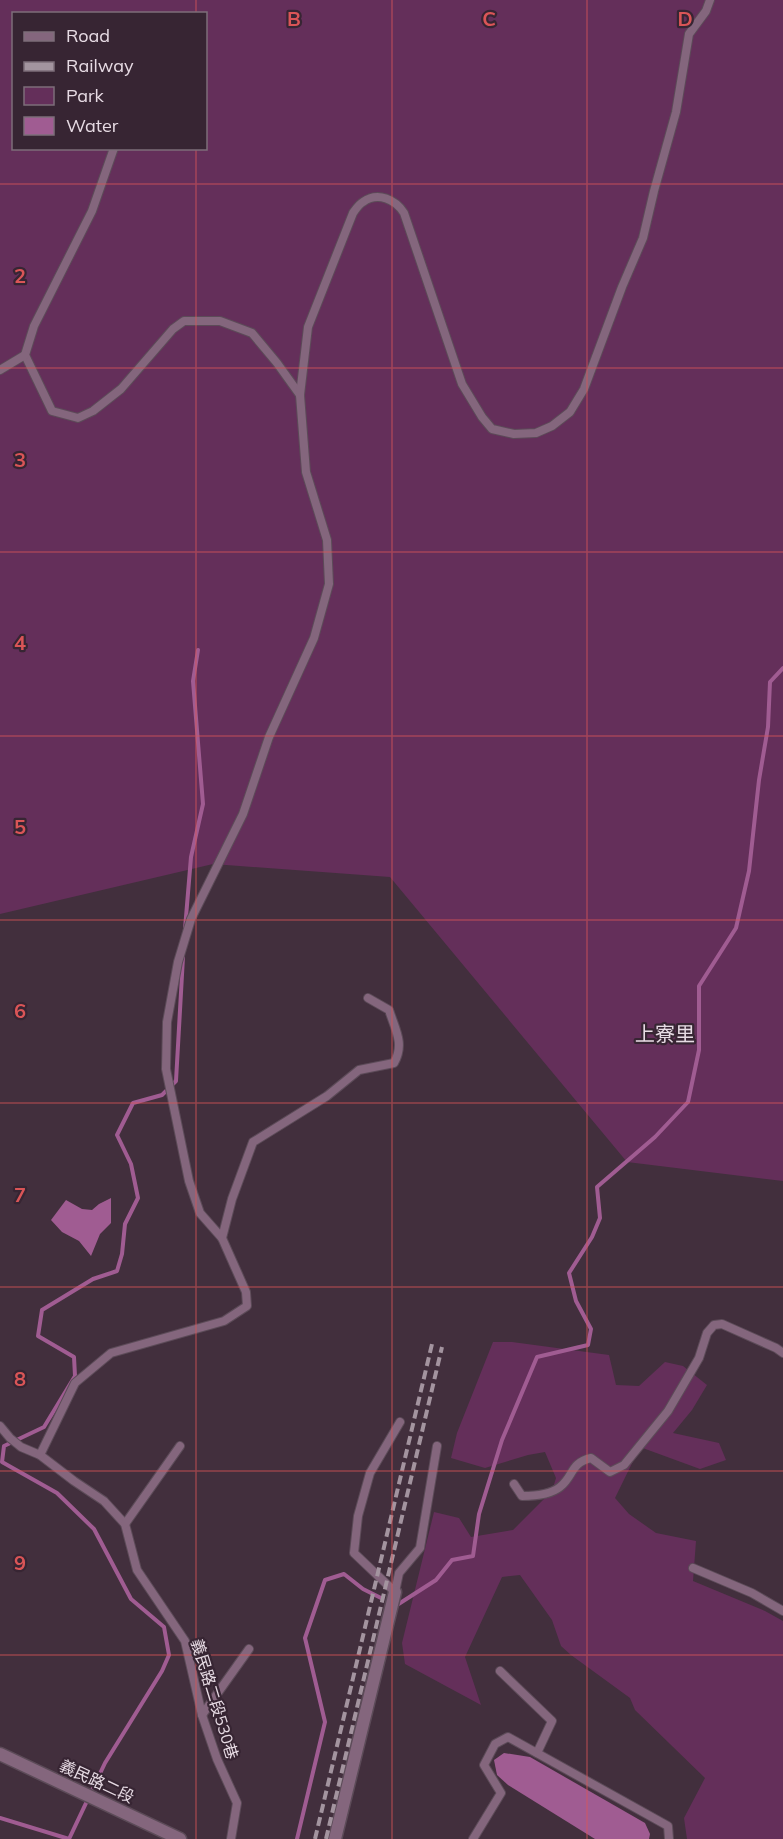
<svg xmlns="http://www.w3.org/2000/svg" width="783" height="1839" font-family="Mulish,'Noto Sans TC',sans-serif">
  <rect width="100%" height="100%" fill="#422f3d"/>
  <g fill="#642f5a" fill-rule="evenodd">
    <path d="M0,0H783V1181L627,1162L390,877L213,864L0,914ZM14,14H206V148H14Z"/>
    <polygon points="493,1342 512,1342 609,1355 616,1385 639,1386 665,1362 683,1366 707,1385 692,1410 673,1433 719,1443 726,1460 700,1469 640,1447 615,1498 629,1514 656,1533 696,1541 693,1581 765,1611 783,1621 783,1839 687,1839 684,1818 705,1778 635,1710 630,1698 571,1655 561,1646 552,1620 520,1575 502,1577 465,1657 481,1705 405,1664 402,1643 434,1512 459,1518 471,1537 513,1530 552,1491 556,1478 545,1452 528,1455 485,1468 451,1458 457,1433"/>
  </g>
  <g fill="#a05c92">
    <polygon points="111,1198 111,1223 100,1234 91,1256 79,1241 62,1232 51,1220 66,1200 82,1209 92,1210 99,1204"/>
    <polygon points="504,1753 530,1757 645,1823 650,1834 649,1839 595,1839 508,1785 497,1775 494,1760"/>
  </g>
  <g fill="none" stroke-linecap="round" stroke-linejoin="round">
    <g stroke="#a05c92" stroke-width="4">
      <polyline points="185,929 191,857 203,804 193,681 198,650"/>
      <polyline points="397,1605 436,1580 452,1560 473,1556 479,1514 502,1440 537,1357 588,1345 591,1329 576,1301 569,1273 592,1237 600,1218 597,1187 655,1137 688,1102 699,1050 699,986 736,928 749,871 759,780 768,727 770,682 783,668"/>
      <polyline points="0,1818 69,1839"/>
      <polyline points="69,1839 105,1763 162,1671 169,1655 164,1627 131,1599 94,1529 57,1493 2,1462 4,1446 44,1427 75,1376 74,1357 38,1336 42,1310 93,1279 117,1271 122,1254 125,1224 138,1198 131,1164 117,1135 133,1103 162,1095 176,1081 183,957"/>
      <polyline points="297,1839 325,1722 305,1638 325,1580 344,1574 363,1589 381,1598"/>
    </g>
    <defs>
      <g id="service">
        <polyline points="114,148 92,211 34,326 25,355 52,411 78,418 93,411 121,389 173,329 184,321 220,321 252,333 277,363 300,395"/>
        <polyline points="0,370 25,355"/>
        <path d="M222,1238L200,1213L189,1181L166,1069L167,1022L178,962L191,919L243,814L269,737L314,638L329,584L327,540L306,472L300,395L308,327L353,213C356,209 359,204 363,202C378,191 396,200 404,213L462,384L482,417L492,429L514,434L536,433L552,426L570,412L584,389L622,287L643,238L654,191L676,112L689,34L706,11L710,0"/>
        <polyline points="400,1422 370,1473 358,1516 354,1553 395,1592 399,1573 420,1548 437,1446"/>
        <polyline points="0,1426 10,1438 21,1447 40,1455 74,1481 104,1501 125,1524 137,1570 185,1641 202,1715 217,1759 237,1803 231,1839"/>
        <path d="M40,1455L75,1383L111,1353L224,1321L247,1306L246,1292L222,1238L232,1199L253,1142L327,1096L359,1070L394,1063C405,1044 395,1029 389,1010L368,998"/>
        <path d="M514,1484L522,1496C534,1496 550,1495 560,1487C574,1476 570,1463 591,1458L610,1472L624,1465L668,1411L699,1358L707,1333L714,1325L722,1324L776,1348L783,1353"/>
        <polyline points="125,1524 180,1446"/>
        <polyline points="693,1568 752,1593 783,1611"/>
        <polyline points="500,1671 552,1721 537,1753"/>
        <polyline points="202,1715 249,1649"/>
        <polyline points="473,1839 501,1793 484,1765 495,1744 508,1737 668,1826 669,1839"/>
      </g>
      <polyline id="minor" points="335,1839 395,1592"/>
      <polyline id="tertiary" points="0,1754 180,1839"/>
    </defs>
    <use href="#service" stroke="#5c4b58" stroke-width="10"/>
    <use href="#minor" stroke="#5c4b58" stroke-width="15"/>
    <use href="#tertiary" stroke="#5c4b58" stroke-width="15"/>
    <use href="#service" stroke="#84667d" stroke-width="8"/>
    <use href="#minor" stroke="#84667d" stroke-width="12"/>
    <use href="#tertiary" stroke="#84667d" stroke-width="12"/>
    <g stroke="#a3949f" stroke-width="4" stroke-dasharray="9 4.5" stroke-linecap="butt">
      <polyline points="315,1839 432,1344"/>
      <polyline points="326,1839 442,1347"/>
    </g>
  </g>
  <path fill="none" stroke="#da5557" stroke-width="1.5" stroke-opacity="0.55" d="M196,0V14M392,0V1839M587,0V1839M196,148V1839M0,184H783M0,368H783M0,552H783M0,736H783M0,920H783M0,1103H783M0,1287H783M0,1471H783M0,1655H783"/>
  <g text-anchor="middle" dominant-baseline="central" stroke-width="4.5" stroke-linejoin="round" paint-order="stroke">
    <g font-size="16" fill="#e7dbe4" stroke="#372533">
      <text transform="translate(215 1699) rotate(73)">義民路二段530巷</text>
      <text transform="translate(97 1781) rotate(25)">義民路二段</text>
    </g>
    <g font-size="20" fill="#e7dbe4" stroke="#372533">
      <text x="665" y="1033">上寮里</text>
    </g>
  </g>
  <g font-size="20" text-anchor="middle" font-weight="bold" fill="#da5557" stroke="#372533" stroke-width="4.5" stroke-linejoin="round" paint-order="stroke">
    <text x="294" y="26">B</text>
    <text x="489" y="26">C</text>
    <text x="685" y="26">D</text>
    <text x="20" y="283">2</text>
    <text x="20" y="467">3</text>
    <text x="20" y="650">4</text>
    <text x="20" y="834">5</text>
    <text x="20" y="1018">6</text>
    <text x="20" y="1202">7</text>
    <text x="20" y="1386">8</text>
    <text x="20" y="1570">9</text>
  </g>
  <rect x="12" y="12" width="195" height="138" fill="#372533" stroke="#7d6e7a" stroke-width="1.5"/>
  <rect x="24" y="32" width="30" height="9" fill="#84667d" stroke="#7d6e7a" stroke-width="1.5"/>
  <text x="66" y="42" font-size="18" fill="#e7dbe4">Road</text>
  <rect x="24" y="62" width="30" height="9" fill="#a3949f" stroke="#7d6e7a" stroke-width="1.5"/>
  <text x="66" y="72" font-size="18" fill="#e7dbe4">Railway</text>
  <rect x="24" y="87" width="30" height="18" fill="#642f5a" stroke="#7d6e7a" stroke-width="1.5"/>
  <text x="66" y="102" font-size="18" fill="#e7dbe4">Park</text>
  <rect x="24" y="117" width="30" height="18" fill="#a05c92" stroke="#7d6e7a" stroke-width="1.5"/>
  <text x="66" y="132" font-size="18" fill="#e7dbe4">Water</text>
</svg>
